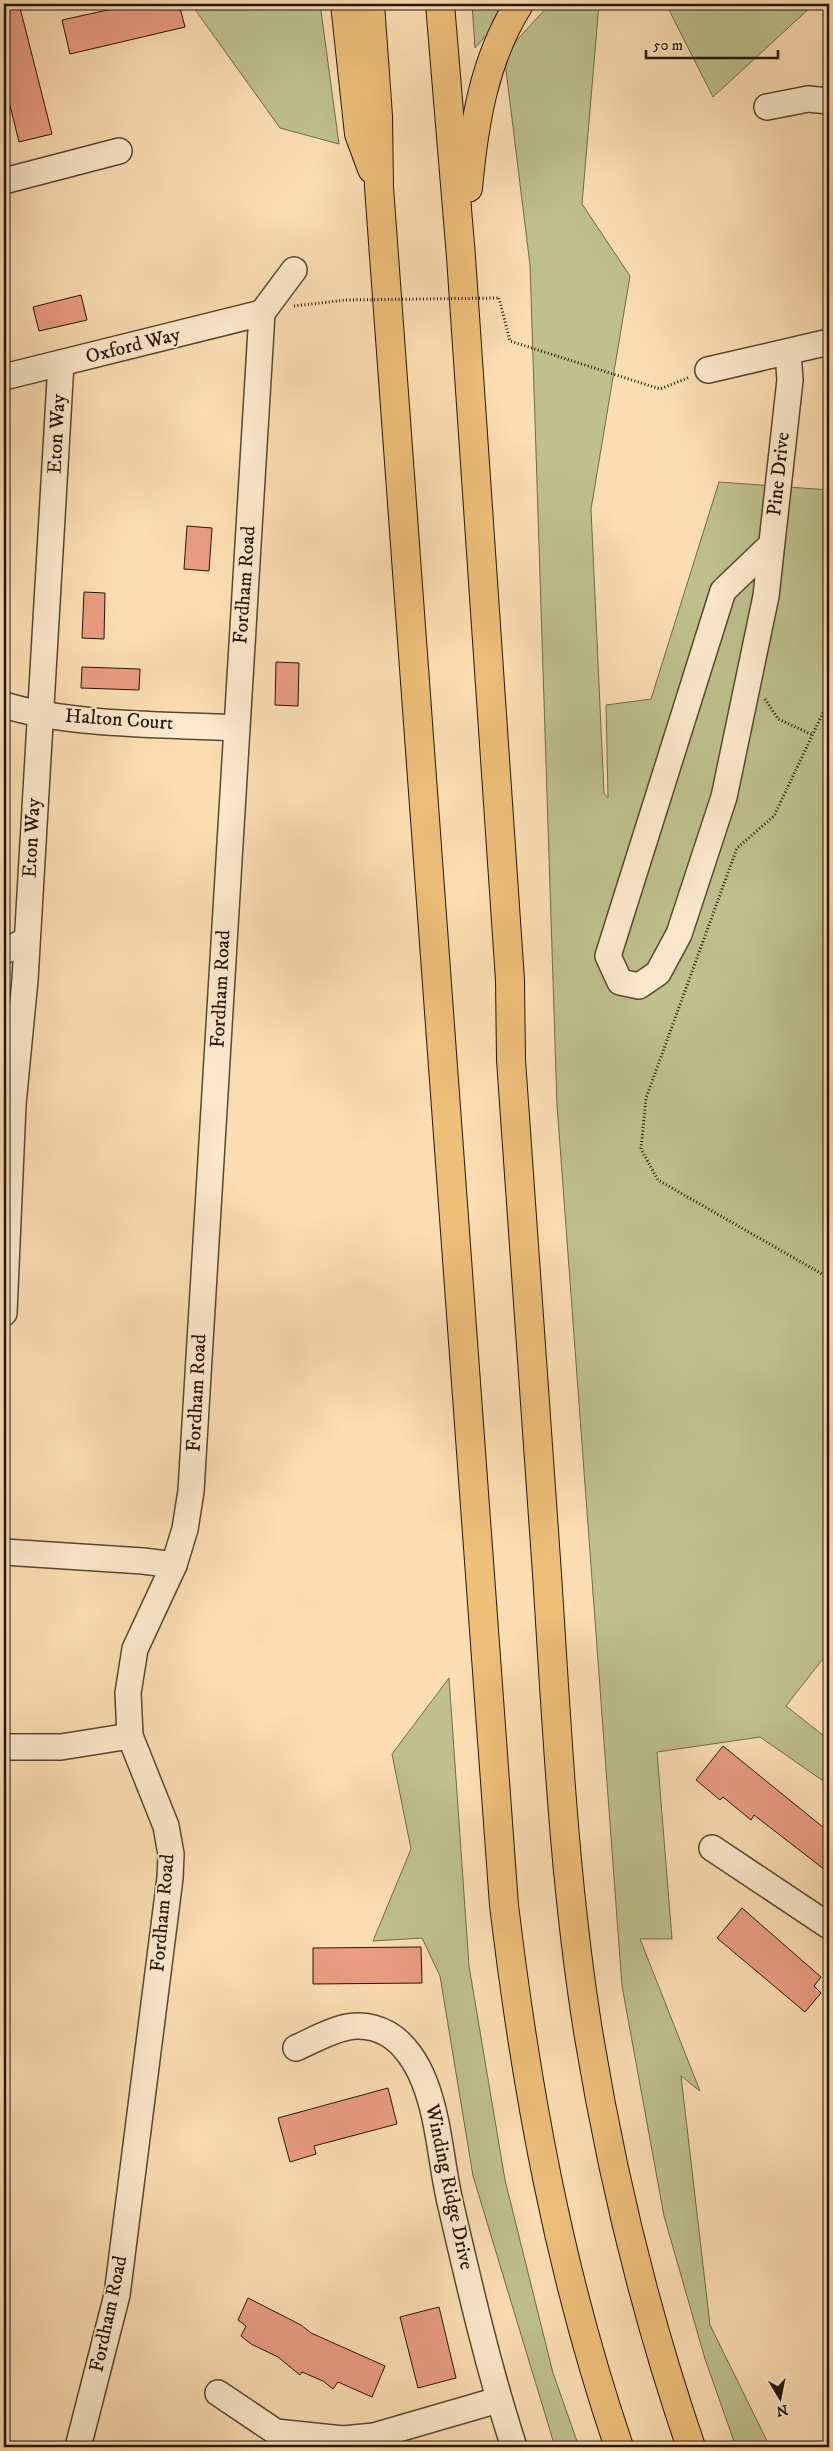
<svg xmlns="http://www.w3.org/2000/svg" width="833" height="2451" font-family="'IM FELL DW Pica',serif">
  <rect width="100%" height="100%" fill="#fcdeb2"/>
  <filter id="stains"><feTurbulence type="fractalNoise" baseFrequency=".004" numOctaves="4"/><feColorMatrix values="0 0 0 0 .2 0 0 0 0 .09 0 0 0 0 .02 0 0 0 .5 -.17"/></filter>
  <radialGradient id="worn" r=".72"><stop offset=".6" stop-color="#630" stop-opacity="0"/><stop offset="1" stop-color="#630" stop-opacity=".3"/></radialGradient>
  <g fill="#bec18d" stroke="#716b49">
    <polygon points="191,4 320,4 339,144 280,128"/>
    <polygon points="472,4 514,4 475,48"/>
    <polygon points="550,4 599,4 582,204 630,276 591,509 604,793 608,798 606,705 651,699 719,482 829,490 829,1651 786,1706 829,1740 829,1785 760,1737 657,1752 672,1939 640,1939 700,2091 681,2076 710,2325 770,2447 736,2447 705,2359 664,2216 622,1986 557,1105 530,265 504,54"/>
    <polygon points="666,4 814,4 713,97"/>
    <polygon points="449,1678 469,1966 505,2180 553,2373 579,2447 555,2447 473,2176 440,1976 422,1938 373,1941 411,1849 392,1754"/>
  </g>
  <g fill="#eb9d82" stroke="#241505">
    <polygon points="4,4 19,4 52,134 19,142 4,81"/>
    <polygon points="135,4 179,4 185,27 70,54 62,20"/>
    <polygon points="81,295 87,320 39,331 33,307"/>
    <polygon points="187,526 212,528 209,571 184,569"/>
    <polygon points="84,592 105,593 104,639 82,638"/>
    <polygon points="276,662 299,663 298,706 275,705"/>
    <polygon points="82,667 140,669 139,690 81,688"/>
    <polygon points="723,1746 829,1832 829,1873 754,1815 751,1820 723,1797 720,1800 696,1780"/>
    <polygon points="742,1908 821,1977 814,1986 821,1993 805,2012 717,1938"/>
    <polygon points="421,1947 422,1983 313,1984 313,1948"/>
    <polygon points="388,2088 397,2124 314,2146 316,2154 290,2162 278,2118"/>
    <polygon points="248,2298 301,2325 311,2333 385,2366 372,2397 338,2382 333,2389 323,2381 302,2372 300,2375 278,2357 251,2344 241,2336 246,2326 238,2320"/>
    <polygon points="439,2307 456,2378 418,2388 400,2317"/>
  </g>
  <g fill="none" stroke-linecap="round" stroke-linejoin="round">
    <defs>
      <g id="minor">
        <polyline points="767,107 808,99 829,101"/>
        <polyline points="4,181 119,151"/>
        <polyline points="262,313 294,270"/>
        <polyline points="708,370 829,342"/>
        <polyline points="4,377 262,313"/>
        <polyline points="771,545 723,591 608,956 620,982 639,986 658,973 679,934 724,797 766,596 790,380 788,353"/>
        <path d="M4,705C73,726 163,724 236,728"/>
        <polyline points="4,951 26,941"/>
        <polyline points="4,1313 13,1104 25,980 61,363"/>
        <polyline points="4,1552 143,1561 174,1565"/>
        <polyline points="4,1747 61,1747 130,1736"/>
        <polyline points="712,1848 829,1926"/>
        <path d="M296,2048C327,2034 354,2015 388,2034C404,2043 417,2063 424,2081C439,2118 441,2163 450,2202C469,2284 488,2367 514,2447"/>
        <polyline points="218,2393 276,2432 343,2439 374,2436 498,2400"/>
        <polyline points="78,2447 117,2295 170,1878 171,1854 166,1826 130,1736 128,1693 135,1649 174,1565 185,1529 191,1491 262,313"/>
      </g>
      <g id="highway">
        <polyline points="345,4 359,134 372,169"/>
        <path d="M370,4L378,116L379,187L504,1905C526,2089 559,2271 619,2447"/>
        <path d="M440,4L461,257L510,980L511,1060C523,1231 535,1402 547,1574C557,1728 564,1884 589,2037C612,2176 645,2313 691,2447"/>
        <path d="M468,188C474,123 484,60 519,4"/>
      </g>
    </defs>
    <use href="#minor" stroke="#5a4730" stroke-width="28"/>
    <use href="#highway" stroke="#241505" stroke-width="30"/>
    <g stroke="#241505" stroke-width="3" stroke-dasharray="1 2.5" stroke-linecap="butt">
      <polyline points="499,298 510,341 660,389 690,377"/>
      <polyline points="294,306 346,300"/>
      <polyline points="765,699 778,719 813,735"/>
      <polyline points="829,700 774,816 737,848 646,1098 641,1149 658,1180 829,1278"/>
    </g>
    <use href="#minor" stroke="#fdeacd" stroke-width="25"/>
    <use href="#highway" stroke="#eebf79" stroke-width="28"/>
    <polyline stroke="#241505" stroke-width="3" stroke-dasharray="1 2.5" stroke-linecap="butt" points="346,300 499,298"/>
  </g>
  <g text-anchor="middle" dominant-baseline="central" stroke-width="4" stroke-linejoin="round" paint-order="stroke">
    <g font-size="20" fill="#241505" stroke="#fdeacd">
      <text transform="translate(133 346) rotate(-14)">Oxford Way</text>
      <text transform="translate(57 434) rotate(-87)">Eton Way</text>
      <text transform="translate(779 474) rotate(-84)">Pine Drive</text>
      <text transform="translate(245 585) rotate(-86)">Fordham Road</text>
      <text transform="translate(119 720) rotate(4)">Halton Court</text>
      <text transform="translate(32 838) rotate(-87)">Eton Way</text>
      <text transform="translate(221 989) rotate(-87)">Fordham Road</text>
      <text transform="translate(197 1393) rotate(-87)">Fordham Road</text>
      <text transform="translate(163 1913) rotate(-85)">Fordham Road</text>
      <text transform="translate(449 2187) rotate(78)">Winding Ridge Drive</text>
      <text transform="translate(109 2314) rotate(-78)">Fordham Road</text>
    </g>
  </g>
  <rect width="833" height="2451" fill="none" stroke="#fcdeb2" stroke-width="20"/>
  <rect x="5" y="5" width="823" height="2441" fill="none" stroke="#241505" stroke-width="2.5"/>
  <rect x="10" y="10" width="813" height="2431" fill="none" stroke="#241505"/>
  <g transform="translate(780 2398) rotate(170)" stroke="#fdeacd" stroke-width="4" paint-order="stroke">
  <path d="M0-4L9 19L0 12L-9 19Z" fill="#241505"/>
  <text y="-8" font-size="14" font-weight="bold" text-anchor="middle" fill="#241505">N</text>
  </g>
  <path d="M646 50v8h132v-8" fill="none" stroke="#241505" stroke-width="2.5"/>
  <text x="653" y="50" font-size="15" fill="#241505" stroke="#fdeacd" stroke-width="4" paint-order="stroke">50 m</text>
  <rect width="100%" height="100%" filter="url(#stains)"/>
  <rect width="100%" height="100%" fill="url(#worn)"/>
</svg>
